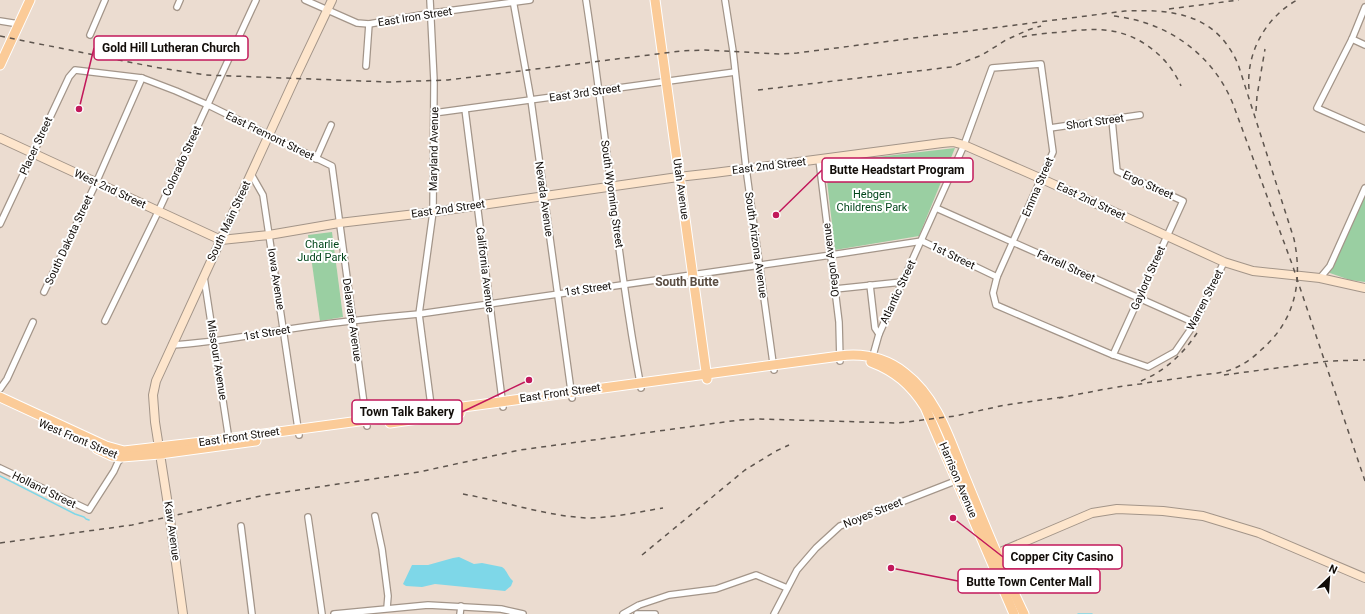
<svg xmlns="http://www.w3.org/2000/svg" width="1365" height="614" font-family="Roboto,sans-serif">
  <rect width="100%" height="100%" fill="#ebdcd0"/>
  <g fill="#9acfa2">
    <polygon points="955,148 919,236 835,250 825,163"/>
    <polygon points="1365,188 1365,282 1350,280 1327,272"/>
    <polygon points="332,232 343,317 320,321 308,235"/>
  </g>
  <path fill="#7ed7e8" d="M459,557L474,564L482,563L502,567C507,570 508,577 513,581L511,586L505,591L435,584L422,587L406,586L403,584L412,565H428L453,558Z"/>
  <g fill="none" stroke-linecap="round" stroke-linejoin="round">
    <g stroke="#7ed7e8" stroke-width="1.5">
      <polyline points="0,476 75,514 84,517 86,519 89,520"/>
      <polyline points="1078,614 1092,614"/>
    </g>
    <defs>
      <g id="street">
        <polyline points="305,0 357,23 369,24 432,13 530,0"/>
        <polyline points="430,0 434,81 433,212 419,314 432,413"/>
        <polyline points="513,0 531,100 572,398"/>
        <path d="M586,0C606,129 617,260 641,388"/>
        <polyline points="725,0 733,51 746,168 774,370"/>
        <polyline points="177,7 180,0"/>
        <polyline points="1365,7 1352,39 1317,108 1365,129"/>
        <polyline points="0,21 19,24"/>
        <polyline points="90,35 105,0"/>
        <polyline points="1352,39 1365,45"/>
        <polyline points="366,66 369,24"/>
        <polyline points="465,109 503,407"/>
        <polyline points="434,113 735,72"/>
        <polyline points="1112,120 1117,171 1183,201 1113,355"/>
        <polyline points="1050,128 1140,115"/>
        <polyline points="316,159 331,125"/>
        <polyline points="819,160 839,322 840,361"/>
        <polyline points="251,174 263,195 299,435"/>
        <polyline points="936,208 1195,323"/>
        <polyline points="0,224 69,77 75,70 142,78 176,91 208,105 332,166 367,426"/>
        <polyline points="204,277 229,440"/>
        <polyline points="1320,278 1330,266 1365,188"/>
        <polyline points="870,285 875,328 879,334"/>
        <polyline points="835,289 902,282"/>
        <polyline points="44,292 96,183 142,78"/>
        <polyline points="105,321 158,212 256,0"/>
        <path d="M172,345C210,343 246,336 283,330C328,323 374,318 419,314L831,255L922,241L997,277"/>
        <polyline points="872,359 879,334 964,145 992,68 1041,64 1053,152 997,277 993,293 996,305 1113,355 1148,367 1175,352 1195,323 1224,262"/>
        <polyline points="0,389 7,379 33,322"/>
        <polyline points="0,468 89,510 114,471 118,462 123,457"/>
        <polyline points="375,516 382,549 388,596 387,608"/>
        <polyline points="308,517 322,614"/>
        <polyline points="241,526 252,614"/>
        <polyline points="334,614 428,605 501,609 523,614"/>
        <polyline points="460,614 461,606"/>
        <polyline points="623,614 639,605 669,595 716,589 756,575 787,588"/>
        <polyline points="637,614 655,614"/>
        <polyline points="774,614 797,570 816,548 840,526 958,480"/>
      </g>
      <g id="secondary">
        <polyline points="0,138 221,240 269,235 339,223 433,212 678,177 714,173 942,143 953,142 964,145 1042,179 1224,262 1253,271 1320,278 1365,288"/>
        <polyline points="991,556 1092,513 1117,509 1163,511 1203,516 1259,533 1365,578"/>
        <polyline points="183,614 168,505 155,422 153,395 156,381 295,78 332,0"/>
      </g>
      <g id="primary">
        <polyline points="655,0 707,379"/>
        <polyline points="0,65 30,0"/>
        <path d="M871,362C895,371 911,385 925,407L1014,614"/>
        <path d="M0,397L106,446L124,451L211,441L840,356C863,353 886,358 905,373C938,398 950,441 965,477C984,523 1002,569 1024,614"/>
        <polyline points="390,423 460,413"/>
        <polyline points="97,449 112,456 122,457 160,454 256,441"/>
      </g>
    </defs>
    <use href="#street" stroke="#a39589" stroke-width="8"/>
    <use href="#secondary" stroke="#a39589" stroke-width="10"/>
    <use href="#primary" stroke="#fff" stroke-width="11"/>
    <use href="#street" stroke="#fff" stroke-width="5.5"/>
    <use href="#secondary" stroke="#fde5cc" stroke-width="8"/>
    <use href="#primary" stroke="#fbcb98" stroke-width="9"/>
    <g stroke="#5e554e" stroke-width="1.5" stroke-dasharray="5 5" stroke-linecap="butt">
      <polyline points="1169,9 1239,0"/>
      <path d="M1114,16C1167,22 1213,54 1233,104L1292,264L1365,481"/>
      <path d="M0,36L154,67L206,75L388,82L448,80L681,51L703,50L781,54L797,53L1125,11C1174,9 1216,14 1238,64L1294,239C1303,282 1295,321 1261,350C1252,359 1240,367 1227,371C1217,374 1205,374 1194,376C1176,379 1158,381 1140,384C1112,387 1086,393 1059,398"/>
      <path d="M1022,37C1035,34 1049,33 1062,32C1078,30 1095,28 1112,31C1142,36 1169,58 1181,86"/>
      <path d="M1249,89C1246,53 1265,18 1297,0"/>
      <polyline points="758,90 951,67 982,55 1006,40 1028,30 1041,26"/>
      <polyline points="1256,111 1257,96 1265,49"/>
      <polyline points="1224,375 1329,361 1365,360"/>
      <path d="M1141,381C1165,371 1183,354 1197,333"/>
      <path d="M463,494C502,501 547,516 587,518C612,518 638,512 663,508"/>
      <polyline points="0,543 132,525 265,495 419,472 520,450 739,420 759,419 898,423 955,416 1005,405 1063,397"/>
      <polyline points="642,555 745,470 776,451 789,445"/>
    </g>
  </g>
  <g text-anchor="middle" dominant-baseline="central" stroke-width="4" stroke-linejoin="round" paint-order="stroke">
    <g font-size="11" fill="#120d09" stroke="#fff">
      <text transform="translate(415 17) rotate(-9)">East Iron Street</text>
      <text transform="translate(585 93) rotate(-8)">East 3rd Street</text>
      <text transform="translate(1095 122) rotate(-8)">Short Street</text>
      <text transform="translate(270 136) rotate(26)">East Fremont Street</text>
      <text transform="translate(36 146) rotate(-65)">Placer Street</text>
      <text transform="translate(434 149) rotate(-89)">Maryland Avenue</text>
      <text transform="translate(182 161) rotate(-65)">Colorado Street</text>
      <text transform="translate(769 166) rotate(-7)">East 2nd Street</text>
      <text transform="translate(1148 185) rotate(24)">Ergo Street</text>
      <text transform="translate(1038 187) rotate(-67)">Emma Street</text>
      <text transform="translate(110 189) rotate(25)">West 2nd Street</text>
      <text transform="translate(681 189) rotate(82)">Utah Avenue</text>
      <text transform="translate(612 194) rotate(82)">South Wyoming Street</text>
      <text transform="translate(544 199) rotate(82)">Nevada Avenue</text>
      <text transform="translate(1091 201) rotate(25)">East 2nd Street</text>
      <text transform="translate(448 209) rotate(-8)">East 2nd Street</text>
      <text transform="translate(229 221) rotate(-65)">South Main Street</text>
      <text transform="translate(69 240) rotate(-65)">South Dakota Street</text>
      <text transform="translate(756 245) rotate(82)">South Arizona Avenue</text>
      <text transform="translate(953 256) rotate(26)">1st Street</text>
      <text transform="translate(831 260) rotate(-97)">Oregon Avenue</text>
      <text transform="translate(1066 266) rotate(24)">Farrell Street</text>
      <text transform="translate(485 270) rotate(83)">California Avenue</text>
      <text transform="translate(1148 278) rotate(-66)">Gaylord Street</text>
      <text transform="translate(276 279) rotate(81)">Iowa Avenue</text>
      <text transform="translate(588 289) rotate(-8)">1st Street</text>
      <text transform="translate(898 292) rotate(-65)">Atlantic Street</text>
      <text transform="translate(1205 300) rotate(-63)">Warren Street</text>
      <text transform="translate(352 320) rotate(82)">Delaware Avenue</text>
      <text transform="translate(267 333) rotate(-9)">1st Street</text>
      <text transform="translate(217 360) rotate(81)">Missouri Avenue</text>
      <text transform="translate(560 393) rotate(-8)">East Front Street</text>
      <text transform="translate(239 437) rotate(-8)">East Front Street</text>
      <text transform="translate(78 439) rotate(23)">West Front Street</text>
      <text transform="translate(958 480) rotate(67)">Harrison Avenue</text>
      <text transform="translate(44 490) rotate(26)">Holland Street</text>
      <text transform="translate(873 513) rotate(-22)">Noyes Street</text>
      <text transform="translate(172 531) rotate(82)">Kaw Avenue</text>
    </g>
    <g font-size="11" fill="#01451a" stroke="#fff">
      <text x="872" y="194">Hebgen<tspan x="872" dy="13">Childrens Park</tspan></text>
      <text x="322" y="244">Charlie<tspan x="322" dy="13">Judd Park</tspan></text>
    </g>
    <g font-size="12" font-weight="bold" fill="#5a4d42" stroke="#fff">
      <text x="687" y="282">South Butte</text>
    </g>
  </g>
  <path fill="none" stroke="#c2185b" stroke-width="1.5" d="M79 109L94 48M776 215L822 170M529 380L462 412M953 518L1003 557M891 568L958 581"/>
  <g fill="#c2185b" stroke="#fff" stroke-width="1.5">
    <circle cx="79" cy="109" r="4"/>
    <circle cx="776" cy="215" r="4"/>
    <circle cx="529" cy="380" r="4"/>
    <circle cx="953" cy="518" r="4"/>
    <circle cx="891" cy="568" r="4"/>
  </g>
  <g fill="#fff" stroke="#c2185b" stroke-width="1.5">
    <rect x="94" y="36" width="154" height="24" rx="4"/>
    <rect x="822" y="158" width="151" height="24" rx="4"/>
    <rect x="352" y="400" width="110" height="24" rx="4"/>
    <rect x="1003" y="545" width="119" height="24" rx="4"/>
    <rect x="958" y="569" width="142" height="24" rx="4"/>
  </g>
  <g font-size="12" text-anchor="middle" font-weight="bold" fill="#120d09">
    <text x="171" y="52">Gold Hill Lutheran Church</text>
    <text x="897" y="174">Butte Headstart Program</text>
    <text x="407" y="416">Town Talk Bakery</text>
    <text x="1062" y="561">Copper City Casino</text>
    <text x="1029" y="586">Butte Town Center Mall</text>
  </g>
  <g transform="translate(1329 578) rotate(25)" stroke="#ffffff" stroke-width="3" paint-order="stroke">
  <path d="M0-3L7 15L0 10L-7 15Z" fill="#120d09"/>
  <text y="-6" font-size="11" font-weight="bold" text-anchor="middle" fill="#120d09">N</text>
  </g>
</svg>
